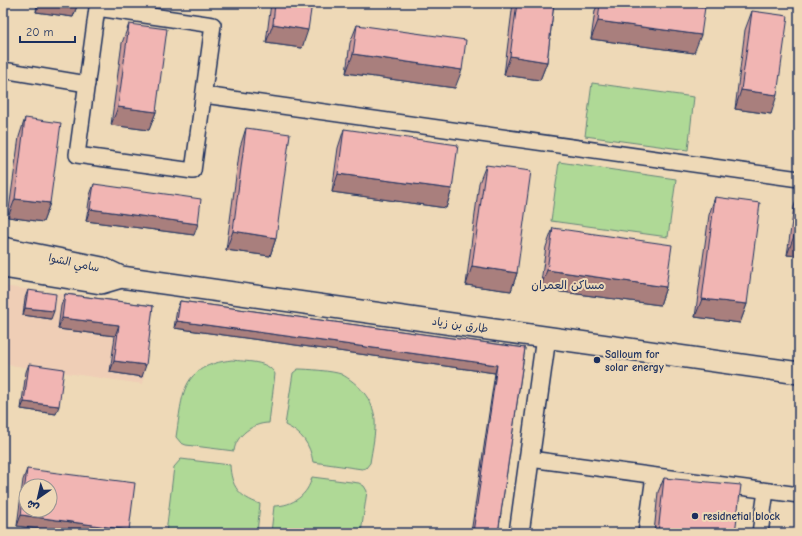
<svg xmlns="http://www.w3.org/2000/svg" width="802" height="536" font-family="'Comic Neue','Playpen Sans Arabic',sans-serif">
  <rect width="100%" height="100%" fill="#eed9b7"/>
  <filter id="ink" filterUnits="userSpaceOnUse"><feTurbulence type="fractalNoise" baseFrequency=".025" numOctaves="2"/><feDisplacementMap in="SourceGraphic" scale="8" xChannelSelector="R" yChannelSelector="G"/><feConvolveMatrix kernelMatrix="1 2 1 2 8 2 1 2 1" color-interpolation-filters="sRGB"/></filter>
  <g filter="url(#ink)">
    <polygon fill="#efceb6" points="3,286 154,307 143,384 3,364"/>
    <g fill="#afd996" stroke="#65847a">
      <polygon points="592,83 694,97 688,150 585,136"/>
      <polygon points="559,162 676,179 668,237 551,221"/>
      <path d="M232,360C246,362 268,360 275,374L269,423C253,423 236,435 234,451L186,445L181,443L176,437C183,394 180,366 232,360Z"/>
      <path d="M298,369C307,369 333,371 341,374C358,383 373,399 375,419C376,432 372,450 370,463L366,468L362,469L313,462C310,444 302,433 285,425L293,373Z"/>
      <path d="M181,459L230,465C231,486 239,497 260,504L257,533H166L174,467Z"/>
      <path d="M312,477L359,483L364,486L367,491L361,533H271L274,506C293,506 308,495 312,477Z"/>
    </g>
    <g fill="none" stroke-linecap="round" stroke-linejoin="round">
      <defs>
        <g id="minor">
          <polygon points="97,8 213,25 193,171 77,155"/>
          <polyline points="3,70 87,84"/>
          <polyline points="204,95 799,179"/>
          <polyline points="530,459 799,495"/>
          <polyline points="646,533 654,476"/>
          <polyline points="760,533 766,491"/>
        </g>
        <polyline id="tertiary" points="519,533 546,337"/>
        <g id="secondary">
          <polyline points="3,248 102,268 121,277 799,373"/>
          <polyline points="3,267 101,283 118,278"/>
        </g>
      </defs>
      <use href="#minor" stroke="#1b2f5e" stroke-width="18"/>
      <use href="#tertiary" stroke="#1b2f5e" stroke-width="22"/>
      <use href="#secondary" stroke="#1b2f5e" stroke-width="24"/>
      <use href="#minor" stroke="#eed9b7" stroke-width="15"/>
      <use href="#tertiary" stroke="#eed9b7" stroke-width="19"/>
      <use href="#secondary" stroke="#eed9b7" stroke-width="21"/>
    </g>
    <g fill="#cf9c9a" stroke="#1b2f5e">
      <polygon points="37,3 78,3 73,17 36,12"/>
      <polygon points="271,3 312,3 302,48 266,43"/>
      <polygon points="513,3 554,3 547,62 540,80 504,75"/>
      <polygon points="598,3 673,3 694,53 591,39 595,11"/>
      <polygon points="752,11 771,114 735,109 745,30"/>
      <polygon points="129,24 156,112 149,130 111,125 122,43"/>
      <polygon points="357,25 455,88 346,73 350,43"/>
      <polygon points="25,118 50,203 43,222 8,217 19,137"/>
      <polygon points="246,128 276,238 270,256 226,250 240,147"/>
      <polygon points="344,129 452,189 446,208 332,192 338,148"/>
      <polygon points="486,165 517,273 511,291 466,285 479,183"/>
      <polygon points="94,184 194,235 86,221 90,195"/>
      <polygon points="799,192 799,256 787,255 794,207"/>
      <polygon points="715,197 747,304 740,323 695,317 709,215"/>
      <polygon points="553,228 666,287 660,305 540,289 546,247"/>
      <polygon points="28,290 51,319 23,315 25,298"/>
      <polygon points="65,294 153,306 142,377 110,372 115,336 58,329 61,306"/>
      <polygon points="180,301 525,348 498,533 471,533 495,373 174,328 177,309"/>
      <polygon points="29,364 56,414 21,409 26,372"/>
      <polygon points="27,469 129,530 127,533 67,533 17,526 23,480"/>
      <polygon points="664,478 735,533 654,533 658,492"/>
    </g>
    <g fill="#a97f7d" stroke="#1b2f5e">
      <polygon points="39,3 78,3 73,17 36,12"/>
      <polygon points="598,21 701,35 694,53 591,39"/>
      <polygon points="273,24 308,30 302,48 266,43"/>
      <polygon points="353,54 462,70 455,88 346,73"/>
      <polygon points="510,56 547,62 540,80 504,75"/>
      <polygon points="741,90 777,95 771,114 735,109"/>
      <polygon points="118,107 156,112 149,130 111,125"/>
      <polygon points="338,174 452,189 446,208 332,192"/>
      <polygon points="15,199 50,203 43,222 8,217"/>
      <polygon points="90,209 198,224 194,235 86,221"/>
      <polygon points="233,231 276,238 270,256 226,250"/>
      <polygon points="794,236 799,237 799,256 787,255"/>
      <polygon points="472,266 517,273 511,291 466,285"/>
      <polygon points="547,270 666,287 660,305 540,289"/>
      <polygon points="702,299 747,304 740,323 695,317"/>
      <polygon points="25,308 54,311 51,319 23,315"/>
      <polygon points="62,318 119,325 115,336 58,329"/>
      <polygon points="177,321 497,365 495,373 174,328"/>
      <polygon points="114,361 146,365 142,377 110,372"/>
      <polygon points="24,402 59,406 56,414 21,409"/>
      <polygon points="21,515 129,530 127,533 67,533 17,526"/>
    </g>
    <g fill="#f1b5b3" stroke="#1b2f5e" fill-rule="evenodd">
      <polygon points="275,3 312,3 308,30 273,24"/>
      <polygon points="517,3 554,3 547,62 510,56"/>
      <polygon points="600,3 673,3 705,7 701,35 598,21"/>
      <polygon points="752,11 788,16 777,95 741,90"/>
      <polygon points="129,24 167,29 156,112 118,107"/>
      <polygon points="357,25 466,40 462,70 353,54"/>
      <polygon points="25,118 61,123 50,203 15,199"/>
      <polygon points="246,128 290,134 276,238 233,231"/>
      <polygon points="344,129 458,145 452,189 338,174"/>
      <polygon points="486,165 531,171 517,273 472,266"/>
      <polygon points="94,184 201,199 198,224 90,209"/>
      <polygon points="715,197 760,203 747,304 702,299"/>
      <polygon points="799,199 799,237 794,236"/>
      <polygon points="553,228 672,245 666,287 547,270"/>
      <polygon points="28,290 56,294 54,311 25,308"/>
      <polygon points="65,294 153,306 146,365 114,361 119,325 62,318"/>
      <polygon points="180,301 525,348 498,533 473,533 497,365 177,321"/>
      <polygon points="29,364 64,369 59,406 24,402"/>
      <path d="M27,469L135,483L129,530L21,515ZM26,486H50V510H26Z"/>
      <polygon points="664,478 741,485 735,533 658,533"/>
    </g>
  </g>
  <g fill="#1b2f5e" stroke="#eed9b7" stroke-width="1.5">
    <circle cx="597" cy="360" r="4"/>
    <circle cx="695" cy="516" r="4"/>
  </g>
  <g text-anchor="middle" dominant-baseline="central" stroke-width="4" stroke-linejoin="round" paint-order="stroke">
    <g font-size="11" fill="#1b2f5e" stroke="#eed9b7">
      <text transform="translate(74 263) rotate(12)">سامي الشوا</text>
      <text transform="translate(460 325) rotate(8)">طارق بن زياد</text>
    </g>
    <g font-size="11" font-weight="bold" fill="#1b2f5e" stroke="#eed9b7" text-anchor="start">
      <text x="605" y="354">Salloum for<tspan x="605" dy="13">solar energy</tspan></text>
      <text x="703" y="516">residnetial block</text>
    </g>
    <g font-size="12" fill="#1b2f5e" stroke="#eed9b7">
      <text x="568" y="285">مساكن العمران</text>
    </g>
  </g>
  <rect width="802" height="536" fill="none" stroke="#eed9b7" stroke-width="16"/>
  <rect x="8" y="8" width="786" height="520" fill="none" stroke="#1b2f5e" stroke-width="1.5" filter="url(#ink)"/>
  <g transform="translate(38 498) rotate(214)"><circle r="19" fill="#eed9b7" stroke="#9a9593"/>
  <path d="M0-3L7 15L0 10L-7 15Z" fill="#1b2f5e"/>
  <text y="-6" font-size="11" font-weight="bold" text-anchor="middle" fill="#1b2f5e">ش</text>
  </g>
  <path d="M20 36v6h55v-6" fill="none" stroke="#1b2f5e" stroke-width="2"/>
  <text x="26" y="36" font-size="12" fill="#1b2f5e" stroke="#eed9b7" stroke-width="3" paint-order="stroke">20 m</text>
</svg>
